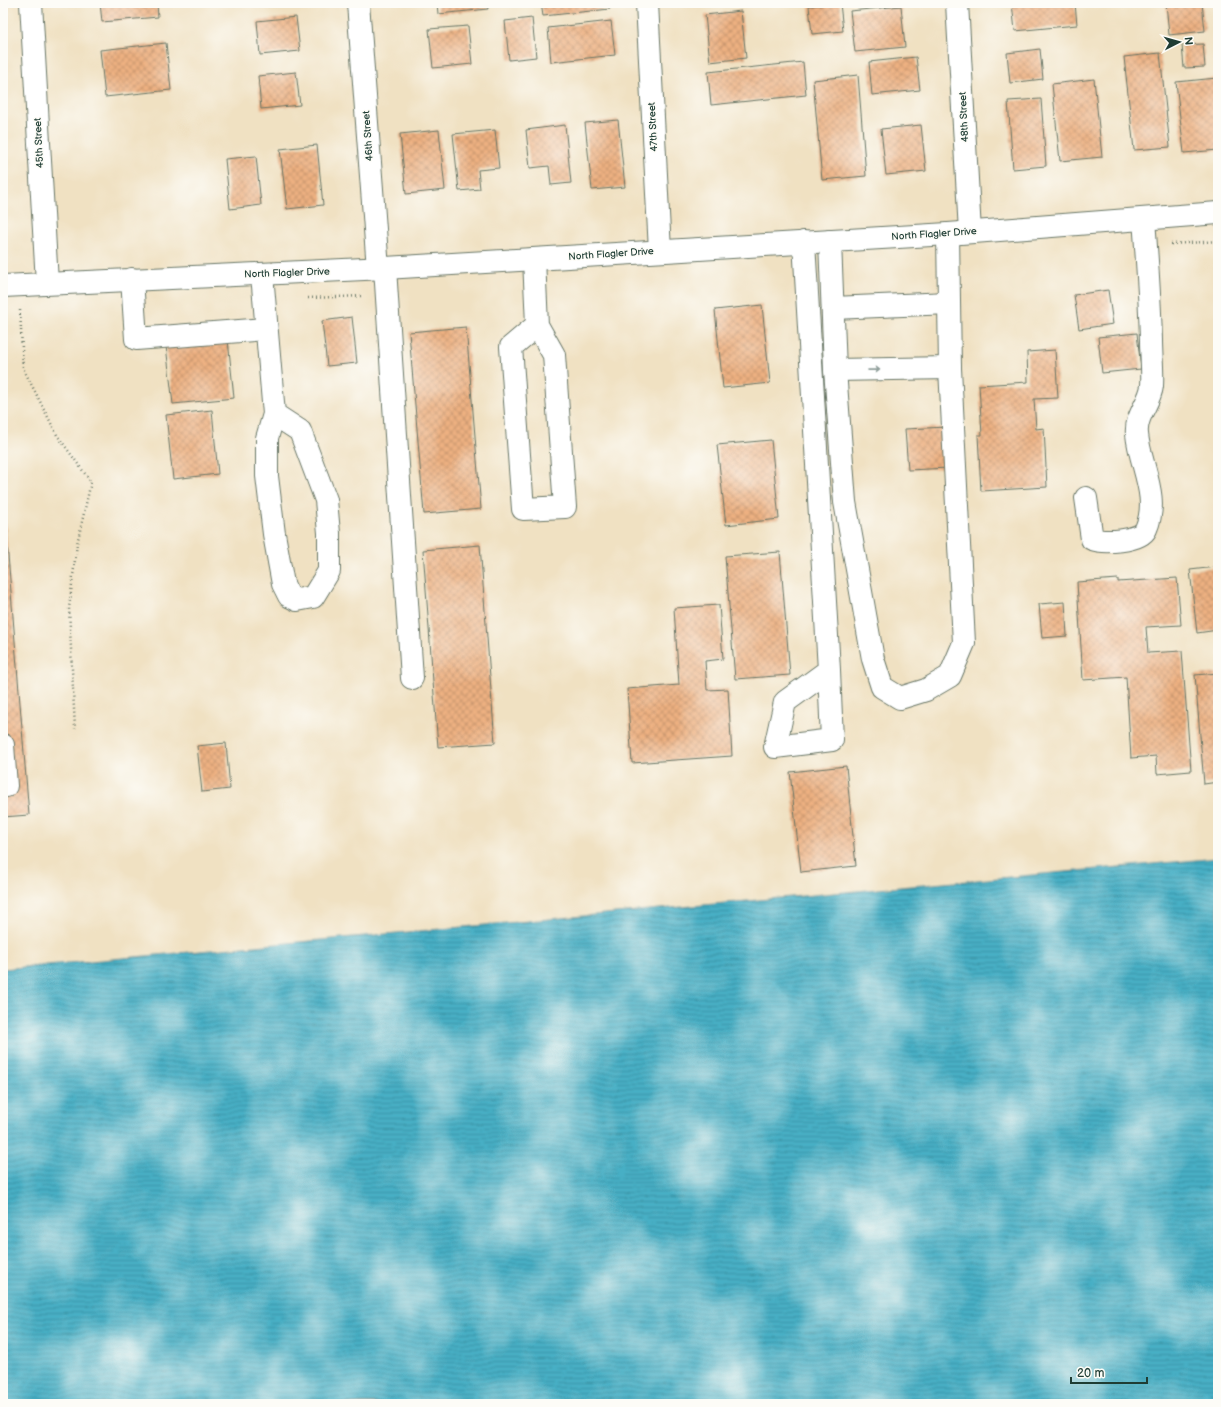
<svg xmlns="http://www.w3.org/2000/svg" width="1221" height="1407" font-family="'Balsamiq Sans',sans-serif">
  <defs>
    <pattern id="water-rules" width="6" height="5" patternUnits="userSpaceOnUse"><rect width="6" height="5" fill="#46afc5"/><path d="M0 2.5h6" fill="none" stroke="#3a90a1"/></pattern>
    <pattern id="building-cross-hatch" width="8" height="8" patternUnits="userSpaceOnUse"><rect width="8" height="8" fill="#edb081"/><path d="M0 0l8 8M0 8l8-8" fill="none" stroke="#bf906a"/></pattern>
  </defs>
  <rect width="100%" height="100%" fill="#fdfcf7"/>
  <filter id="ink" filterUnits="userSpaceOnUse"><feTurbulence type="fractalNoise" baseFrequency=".025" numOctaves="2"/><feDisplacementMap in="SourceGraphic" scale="8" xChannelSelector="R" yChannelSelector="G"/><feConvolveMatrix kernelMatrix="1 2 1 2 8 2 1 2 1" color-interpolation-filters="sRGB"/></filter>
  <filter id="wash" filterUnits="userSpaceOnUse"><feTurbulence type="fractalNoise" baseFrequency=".012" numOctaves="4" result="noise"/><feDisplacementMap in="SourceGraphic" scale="16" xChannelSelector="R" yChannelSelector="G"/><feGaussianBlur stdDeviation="0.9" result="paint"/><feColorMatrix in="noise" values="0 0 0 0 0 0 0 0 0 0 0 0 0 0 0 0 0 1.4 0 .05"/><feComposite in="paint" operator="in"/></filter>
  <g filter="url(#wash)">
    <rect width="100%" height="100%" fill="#f0e1c2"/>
    <polygon fill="url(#water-rules)" stroke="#32767c" points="1218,858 1218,1404 3,1404 3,969"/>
    <g id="blocks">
      <g fill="url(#building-cross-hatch)">
        <polygon points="100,3 157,3 158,17 102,22"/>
        <polygon points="437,3 487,3 488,9 438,14"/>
        <polygon points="541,3 609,3 610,9 543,16"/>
        <polygon points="840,3 843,31 812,34 809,6"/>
        <polygon points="1012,3 1075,3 1077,25 1015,31"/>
        <polygon points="1166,3 1202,3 1205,31 1169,35"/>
        <polygon points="901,6 905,47 855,52 850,11"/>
        <polygon points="741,11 746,58 710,62 705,15"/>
        <polygon points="296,17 300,51 260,55 257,21"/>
        <polygon points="532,18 536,57 509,60 505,21"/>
        <polygon points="611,21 615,55 551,62 548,28"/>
        <polygon points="468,26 472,64 433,68 429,29"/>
        <polygon points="166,43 171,90 105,97 100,50"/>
        <polygon points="1203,44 1205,67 1184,68 1182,45"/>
        <polygon points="1040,49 1043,79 1010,83 1007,53"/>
        <polygon points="1160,53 1170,147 1134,150 1124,57"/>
        <polygon points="916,57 920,90 872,95 869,62"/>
        <polygon points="803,62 806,95 711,105 708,72"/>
        <polygon points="296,72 300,105 261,109 258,76"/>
        <polygon points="858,75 866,176 822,180 813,80"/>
        <polygon points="1217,78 1218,150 1184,153 1176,82"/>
        <polygon points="1094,79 1102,157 1060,161 1052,84"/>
        <polygon points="1041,99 1046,166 1013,169 1008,101"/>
        <polygon points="618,120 625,187 592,190 585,123"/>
        <polygon points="565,125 571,183 551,185 549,166 530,168 526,130"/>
        <polygon points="921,125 926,171 886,175 881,129"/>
        <polygon points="439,130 445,190 406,194 400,134"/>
        <polygon points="495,130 499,168 478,170 480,189 459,191 453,134"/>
        <polygon points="317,145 323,205 287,209 280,149"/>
        <polygon points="256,156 261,205 230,209 225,159"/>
        <polygon points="1108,290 1113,324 1079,329 1074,295"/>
        <polygon points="762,305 770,383 723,388 715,310"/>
        <polygon points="352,317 357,363 327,366 322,321"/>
        <polygon points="466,327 481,509 424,514 409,332"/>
        <polygon points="1137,333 1141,369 1102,373 1098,337"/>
        <polygon points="228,340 234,398 173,404 166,346"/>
        <polygon points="1055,350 1058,398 1034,399 1036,429 1044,428 1047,487 981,491 978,435 982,435 979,385 1028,382 1027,352"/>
        <polygon points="212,410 218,474 173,479 166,415"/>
        <polygon points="947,427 949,468 908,470 905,429"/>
        <polygon points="771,440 779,519 726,525 717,445"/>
        <polygon points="3,493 29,815 3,817"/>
        <polygon points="480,545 495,743 438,747 423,550"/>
        <polygon points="780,552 790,675 735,679 725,556"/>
        <polygon points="1216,567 1218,630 1197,633 1190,570"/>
        <polygon points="1177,578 1181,625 1146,627 1148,653 1182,651 1191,771 1157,774 1156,756 1131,758 1126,677 1083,680 1077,582 1118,579 1118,582"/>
        <polygon points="1065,602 1067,636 1042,638 1039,604"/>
        <polygon points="719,605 723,659 705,661 707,690 728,689 732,756 632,763 627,689 679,685 674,608"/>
        <polygon points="1218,673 1218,782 1204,784 1195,675"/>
        <polygon points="226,743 230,789 202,792 197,746"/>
        <polygon points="846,766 856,866 801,872 790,772"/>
      </g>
    </g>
  </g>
  <g filter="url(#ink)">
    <use href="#blocks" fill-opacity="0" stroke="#687666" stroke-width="1"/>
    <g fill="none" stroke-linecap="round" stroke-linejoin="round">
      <defs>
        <g id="minor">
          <polyline points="31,3 47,283"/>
          <polyline points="358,3 378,269"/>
          <polyline points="647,3 660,251"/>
          <polyline points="957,3 970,232"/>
          <polyline points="830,241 835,370 845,502 873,659 882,687 900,698 926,690 950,676 964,643 950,368 948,234"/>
          <polyline points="804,242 829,670 832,740 775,747 785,702 829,670"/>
          <polyline points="534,259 537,325 554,355 565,507 523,509 511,347 537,325"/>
          <polyline points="385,268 412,678"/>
          <polyline points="262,274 274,414 267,438 267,476 274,534 283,584 289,596 297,600 313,597 329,571 329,533 326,500 300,431 274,414"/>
          <polyline points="132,279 136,339 266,329"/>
          <polyline points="3,286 385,268 948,234 1218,213"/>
          <polyline points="833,308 949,303"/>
          <polyline points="835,370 950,368"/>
          <path d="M1086,498L1092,539C1103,543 1140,542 1146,529C1160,497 1140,466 1137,434C1135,416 1150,403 1152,386C1153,371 1151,355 1151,340C1150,300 1147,259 1144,219"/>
          <polyline points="3,745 6,786"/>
        </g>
      </defs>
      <use href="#minor" stroke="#687666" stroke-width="24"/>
      <g stroke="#687666" stroke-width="2.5" stroke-dasharray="1 3" stroke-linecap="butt">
        <polyline points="1171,244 1218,241"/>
        <polyline points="308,298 363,296"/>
        <polyline points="20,310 23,368 57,435 91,482 77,544 69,608 75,729"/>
      </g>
      <use href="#minor" stroke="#fff" stroke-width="22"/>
    </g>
    <defs><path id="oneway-shaft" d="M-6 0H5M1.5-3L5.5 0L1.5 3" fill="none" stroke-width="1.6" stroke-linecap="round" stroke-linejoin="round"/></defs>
    <use stroke="#8f9e9a" href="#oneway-shaft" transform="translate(874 370) rotate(-1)"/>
  </g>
  <g text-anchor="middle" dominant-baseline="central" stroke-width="3" stroke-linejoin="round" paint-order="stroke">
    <g font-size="10" fill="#1f3d34" stroke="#fdfcf7">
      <text transform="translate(964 117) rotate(-93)">48th Street</text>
      <text transform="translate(653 127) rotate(-93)">47th Street</text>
      <text transform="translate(368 136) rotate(-94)">46th Street</text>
      <text transform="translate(39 143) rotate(-93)">45th Street</text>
      <text transform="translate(934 234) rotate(-4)">North Flagler Drive</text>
      <text transform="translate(611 254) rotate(-4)">North Flagler Drive</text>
      <text transform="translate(287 273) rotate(-2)">North Flagler Drive</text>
    </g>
  </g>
  <rect width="1221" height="1407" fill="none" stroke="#fdfcf7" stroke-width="16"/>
  <g transform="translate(1179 42) rotate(84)" stroke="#fdfcf7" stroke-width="3" paint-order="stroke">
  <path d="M0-3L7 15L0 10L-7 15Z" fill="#1f3d34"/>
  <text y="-6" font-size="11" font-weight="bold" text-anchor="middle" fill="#1f3d34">N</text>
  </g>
  <path d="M1071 1377v6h76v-6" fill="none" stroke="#1f3d34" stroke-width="2"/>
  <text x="1077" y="1377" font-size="12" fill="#1f3d34" stroke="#fdfcf7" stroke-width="3" paint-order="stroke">20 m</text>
</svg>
